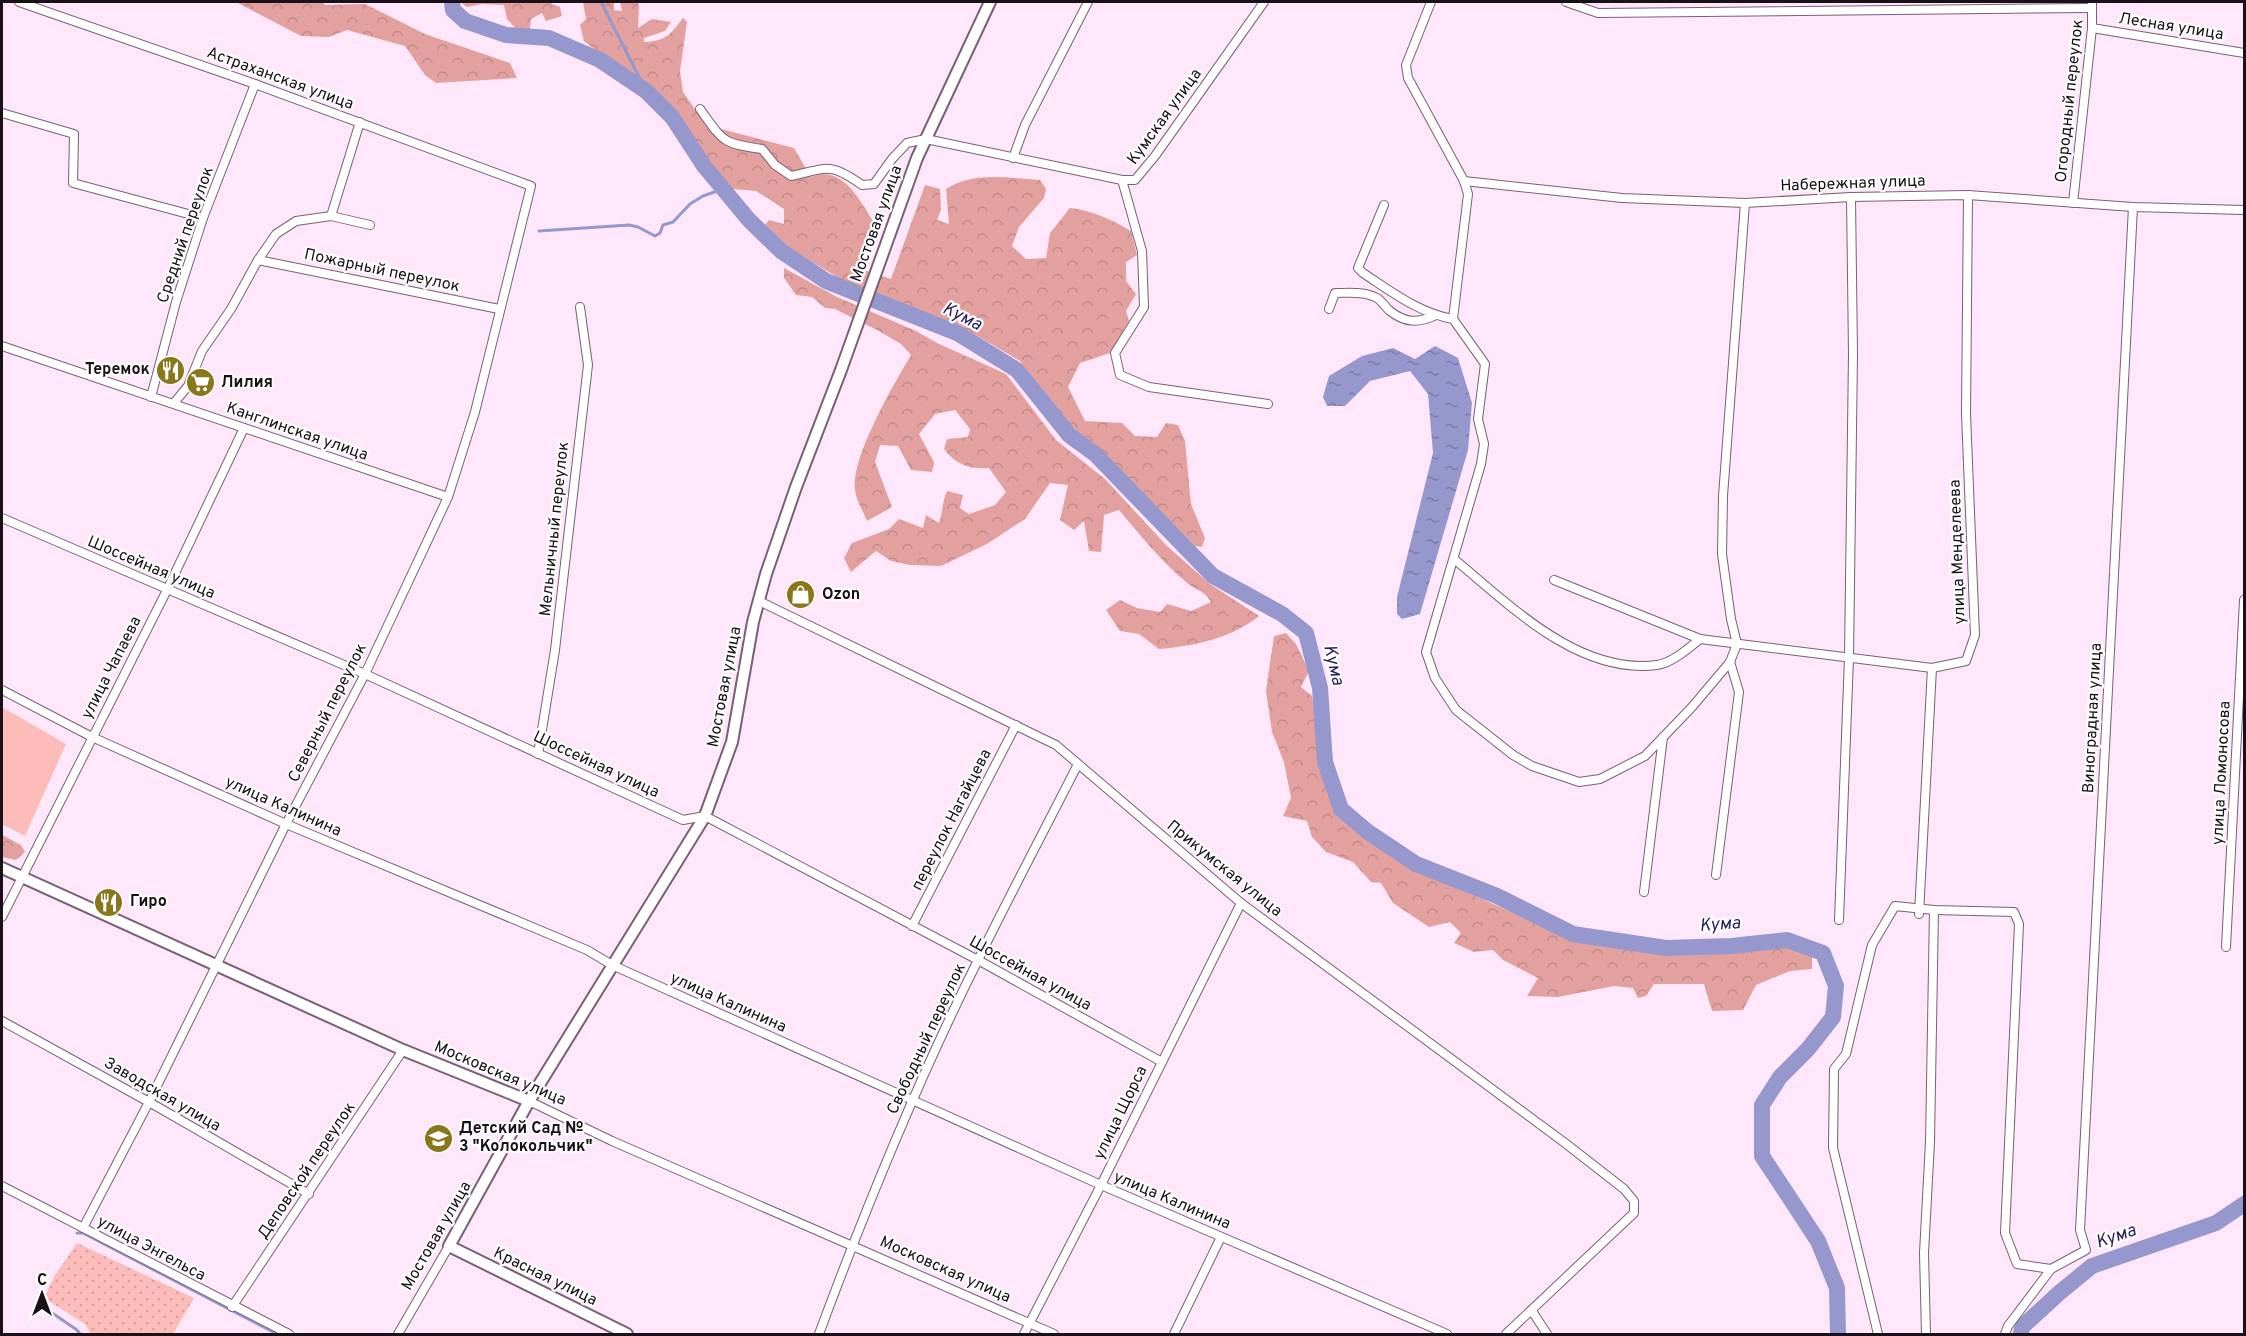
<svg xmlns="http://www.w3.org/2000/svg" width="2246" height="1336" font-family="Overpass,sans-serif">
  <defs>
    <pattern id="grass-dots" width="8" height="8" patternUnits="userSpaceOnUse" patternTransform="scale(1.5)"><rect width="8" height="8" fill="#fcbdba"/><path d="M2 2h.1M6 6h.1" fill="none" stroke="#d7a19f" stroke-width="1.8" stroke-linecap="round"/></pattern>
    <pattern id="forest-crowns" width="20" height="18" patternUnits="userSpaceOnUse" patternTransform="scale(1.5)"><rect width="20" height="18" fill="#e2a19f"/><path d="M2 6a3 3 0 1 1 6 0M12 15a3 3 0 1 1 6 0" fill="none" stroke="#c18a88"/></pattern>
    <pattern id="water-ripples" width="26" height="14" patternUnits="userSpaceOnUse" patternTransform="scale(1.5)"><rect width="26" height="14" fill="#9698cd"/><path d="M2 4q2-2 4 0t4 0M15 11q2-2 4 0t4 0" fill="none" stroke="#7a7ba5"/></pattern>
  </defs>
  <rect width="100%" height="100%" fill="#ffe7fb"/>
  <polygon fill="url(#grass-dots)" points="77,1243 194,1298 173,1334 91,1334 85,1324 44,1298 54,1277"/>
  <g fill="url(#forest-crowns)">
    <polygon points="236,2 322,2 325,5 365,4 425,34 510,63 517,78 436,83 425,75 405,46 347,30 329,37 301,36"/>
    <polygon points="460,2 552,2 552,4 560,7 562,16 546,21 542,13 531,19 530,29 518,31 507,19 504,5 482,4 467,7"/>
    <path d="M583,2H614V10L622,11L620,2H638L639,7L638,28L652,19L671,22L665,31L644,38V42C666,41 670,35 683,18L687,22L680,71L683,92L706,125L794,148L811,177C843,164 860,201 875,224L861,269L891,279L925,185L940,189L941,210L937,220L949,224L946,189C974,171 1008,178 1040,180L1046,189L1044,198L1019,227L1012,246L1026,259L1046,258L1050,233L1070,208C1091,210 1113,220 1131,231L1137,255L1126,262V281L1136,294L1126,311L1129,321L1110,353L1080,363L1068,387L1085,421L1122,423L1135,436L1157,437L1166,423L1178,425L1185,441L1191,504L1205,538L1202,547L1195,546L1103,452L1075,431L1020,361L960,326L898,305L844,281L768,236L764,226L769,220L784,224V209L756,191L733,189L711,164L676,113L620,64L600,54L584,41L580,25L586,19Z"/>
    <path d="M784,268L837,297L916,331L937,343L1006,374L1056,440L1105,479L1167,546L1210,584L1259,616C1230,639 1194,646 1159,649L1139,634L1120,631L1106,610L1120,600L1137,608L1160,612L1167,604L1191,611L1211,602C1203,589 1196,591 1186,582C1161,561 1140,535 1119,510L1104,515L1101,552L1089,551L1084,521L1074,530L1060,520L1068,485L1050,483L1025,519L987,544L941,566L910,565L891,561L876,551L851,572L844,558L852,543L889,529L899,519L923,528L926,515L939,523C943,512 942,502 947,491L963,495L960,508L969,514L995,505L1006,492L989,468C970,470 955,464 944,449L947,439L968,437L970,429L955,410L935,414L919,434L934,462L932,472L911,470L898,446L880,445L875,462L892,507L867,521C863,511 856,500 855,490C851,457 894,384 911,355L901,344L877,330L835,309L825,308L812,297L796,295L784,278Z"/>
    <polygon points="1286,633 1296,644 1309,671 1301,687 1312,696 1315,714 1318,765 1335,812 1366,839 1413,869 1574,939 1666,954 1729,951 1786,945 1812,955 1812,969 1790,971 1756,985 1743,1010 1712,1011 1704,984 1654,984 1646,996 1638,998 1633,988 1614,986 1558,997 1527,996 1538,978 1503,960 1493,950 1474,952 1454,943 1461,933 1450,922 1429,927 1393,903 1381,883 1371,882 1353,862 1326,852 1312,837 1307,821 1283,816 1291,798 1284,762 1272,732 1266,691 1274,636"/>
    <polygon points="2,835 21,845 25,852 16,860 2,857"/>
  </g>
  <polygon fill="#fcbdba" points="2,707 66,744 25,836 2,824"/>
  <polygon fill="url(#water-ripples)" points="1435,346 1458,358 1472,403 1468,450 1420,614 1402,619 1397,614 1397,597 1433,453 1428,394 1410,371 1370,381 1345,406 1327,406 1323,397 1329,376 1362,356 1393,348 1415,359"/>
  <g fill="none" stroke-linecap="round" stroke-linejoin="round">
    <g stroke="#9698cd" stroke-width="3">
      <polyline points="601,2 646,91"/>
      <polyline points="539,231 629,225 638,227 655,236 660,233 663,225 673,222 690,204 703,196 723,189"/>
      <polyline points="77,1233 83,1233 277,1334"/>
      <polyline points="39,1298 39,1304 77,1330 80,1334"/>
    </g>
    <g stroke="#9698cd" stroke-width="16">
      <polyline points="452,2 453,10 465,21 506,35 549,38 600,60 646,91 672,117 704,166 749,220 781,251 826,281 957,333 1017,370 1069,435 1095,454 1213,576 1282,614 1306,633 1320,688 1325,762 1341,809 1368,832 1416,864 1497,896 1573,934 1666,948 1731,946 1787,940 1823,953 1836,986 1833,1017 1808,1049 1780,1077 1762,1105 1762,1156 1818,1241 1837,1288 1838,1334"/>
      <polyline points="2021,1334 2022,1327 2059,1293 2092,1266 2216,1223 2244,1204"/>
    </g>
    <defs>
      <g id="street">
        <polyline points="19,2 255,84 531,186 475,412 448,497 365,674 286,824 149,1102 83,1228"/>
        <polyline points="1264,2 1155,156 1135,180 1122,180 1142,251 1144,307 1115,353 1120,375 1149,387 1268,404"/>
        <polyline points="1431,2 1406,65 1408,78 1464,181 1468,194 1453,319"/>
        <polyline points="1566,2 1598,13 2092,8"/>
        <polyline points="2092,28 2244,53"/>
        <path d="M700,109C724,142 721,143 762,149L775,165L791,176C828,168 830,162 862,185L874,184L892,159L907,143L926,139L1122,180"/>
        <polyline points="2,113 74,134 73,183 203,218"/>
        <polyline points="1013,158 1025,125 1088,2"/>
        <polyline points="1464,181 1622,198 1745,203 1851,197 1968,195 2133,207 2244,210"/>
        <polyline points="2073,203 2092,28 2092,2"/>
        <path d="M1384,205L1358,268L1363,273C1392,292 1419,313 1453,319L1485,364L1478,419L1484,444L1481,464L1426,652L1435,678L1456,710L1513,755L1532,766L1579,782L1600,779L1645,756L1692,707L1730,662L1737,644L1731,619L1722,554L1723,496L1745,203"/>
        <polyline points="331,216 370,225"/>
        <polyline points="258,260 499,309"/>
        <path d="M1329,309L1335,293C1348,293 1365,291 1377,298C1382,301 1385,307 1390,311C1405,323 1418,323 1434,316"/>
        <polyline points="2,346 448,497"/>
        <polyline points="151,397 176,302 203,218 255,84"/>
        <polyline points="174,403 188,386 202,351 231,309 258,260 276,234 296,221 331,216 360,122"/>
        <polyline points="2,518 365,674 683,820 705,816 978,960 1162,1062"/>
        <path d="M1454,559C1510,605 1578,675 1657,665C1672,663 1689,648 1700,639"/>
        <polyline points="1554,580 1700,639 1932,668"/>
        <polyline points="759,601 1056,745 1241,903 1565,1143 1624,1189 1634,1201 1634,1213 1506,1334"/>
        <polyline points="2,690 92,737 286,824 587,950 612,965 1101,1185 1447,1334"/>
        <polyline points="538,754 555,650 588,365 580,307"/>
        <polyline points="1716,875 1739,692 1730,662"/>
        <polyline points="1644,892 1663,737"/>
        <polyline points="1919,914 1932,668 1966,661 1975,635 1966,414 1968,195"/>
        <polyline points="2,917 167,590 244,428"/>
        <polyline points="1839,920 1849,658 1853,354 1851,197"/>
        <polyline points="912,926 1016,725"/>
        <polyline points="2226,947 2244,600"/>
        <polyline points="2,1021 149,1102 309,1194"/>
        <polyline points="529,1101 612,1141 1054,1334"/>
        <polyline points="2,1186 289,1334"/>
        <polyline points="232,1307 403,1050"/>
        <polyline points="1532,1311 1547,1334"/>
        <polyline points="398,1334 449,1246"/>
        <path d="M819,1334C866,1207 918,1080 979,958C1011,893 1045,829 1078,764"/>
        <polyline points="1024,1334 1101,1185 1241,903"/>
        <polyline points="1174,1334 1221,1237"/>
        <polyline points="1878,1334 1833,1148 1834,1069 1846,1054 1872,945 1895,906 1934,910 2014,912 2019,924 2005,1233 2017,1264 2051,1269"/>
        <polyline points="1926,1334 1924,1253 1930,1142 1934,910"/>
        <polyline points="2005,1334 2008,1326 2051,1269 2086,1250 2080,1230 2133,207"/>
      </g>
      <g id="secondary">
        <polyline points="2,868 403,1050 529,1101"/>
        <polyline points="627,1334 449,1246 529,1101 705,816 732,742 753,622 766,574 796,487 841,370 917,158 990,2"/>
      </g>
    </defs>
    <use href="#street" stroke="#796075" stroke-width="10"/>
    <use href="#secondary" stroke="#796075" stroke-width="14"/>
    <use href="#street" stroke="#fff" stroke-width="8"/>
    <use href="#secondary" stroke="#fff" stroke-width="10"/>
  </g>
  <defs>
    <symbol id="restaurant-disc" viewBox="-11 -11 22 22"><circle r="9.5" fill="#8b771b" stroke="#fff"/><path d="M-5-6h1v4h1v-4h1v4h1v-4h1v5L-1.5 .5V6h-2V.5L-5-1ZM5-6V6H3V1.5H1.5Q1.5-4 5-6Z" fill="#fff"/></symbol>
    <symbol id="supermarket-disc" viewBox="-11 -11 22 22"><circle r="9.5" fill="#8b771b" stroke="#fff"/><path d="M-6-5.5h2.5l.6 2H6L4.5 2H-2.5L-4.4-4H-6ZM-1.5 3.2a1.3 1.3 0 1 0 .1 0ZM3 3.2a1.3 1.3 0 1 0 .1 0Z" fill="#fff"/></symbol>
    <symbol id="shop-disc" viewBox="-11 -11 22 22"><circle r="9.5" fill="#8b771b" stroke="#fff"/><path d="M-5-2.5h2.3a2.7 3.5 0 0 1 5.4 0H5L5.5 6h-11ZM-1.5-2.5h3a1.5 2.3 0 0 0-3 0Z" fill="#fff"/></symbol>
    <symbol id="school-disc" viewBox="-11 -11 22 22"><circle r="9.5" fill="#8b771b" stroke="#fff"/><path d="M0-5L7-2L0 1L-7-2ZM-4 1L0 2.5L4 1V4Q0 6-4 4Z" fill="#fff"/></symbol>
  </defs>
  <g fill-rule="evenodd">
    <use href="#restaurant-disc" x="154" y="354" width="33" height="33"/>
    <use href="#supermarket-disc" x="184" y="366" width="33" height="33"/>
    <use href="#shop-disc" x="784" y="578" width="33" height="33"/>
    <use href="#restaurant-disc" x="92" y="886" width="33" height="33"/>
    <use href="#school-disc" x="422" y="1122" width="33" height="33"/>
  </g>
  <g text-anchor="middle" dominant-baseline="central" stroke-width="4.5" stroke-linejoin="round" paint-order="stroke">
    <g font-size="16" fill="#191018" stroke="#fff">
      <text transform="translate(2171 27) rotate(9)">Лесная улица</text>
      <text transform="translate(280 79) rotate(20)">Астраханская улица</text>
      <text transform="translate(2070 101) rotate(-84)">Огородный переулок</text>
      <text transform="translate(1165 117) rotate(-54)">Кумская улица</text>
      <text transform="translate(1853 184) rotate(-2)">Набережная улица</text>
      <text transform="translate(877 224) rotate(-70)">Мостовая улица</text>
      <text transform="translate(186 235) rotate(-71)">Средний переулок</text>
      <text transform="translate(382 271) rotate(12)">Пожарный переулок</text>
      <text transform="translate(297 432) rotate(19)">Канглинская улица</text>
      <text transform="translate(555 529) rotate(-84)">Мельничный переулок</text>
      <text transform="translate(1958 552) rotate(-92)">улица Менделеева</text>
      <text transform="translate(151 568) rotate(23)">Шоссейная улица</text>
      <text transform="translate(112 668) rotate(-63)">улица Чапаева</text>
      <text transform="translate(725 687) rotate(-79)">Мостовая улица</text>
      <text transform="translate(328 713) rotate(-63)">Северный переулок</text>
      <text transform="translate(2093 718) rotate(-87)">Виноградная улица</text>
      <text transform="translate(596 765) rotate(25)">Шоссейная улица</text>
      <text transform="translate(2222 773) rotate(-87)">улица Ломоносова</text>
      <text transform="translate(283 807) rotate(24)">улица Калинина</text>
      <text transform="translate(952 820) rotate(-63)">переулок Нагайцева</text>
      <text transform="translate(1224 869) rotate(39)">Прикумская улица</text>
      <text transform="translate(1030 974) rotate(29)">Шоссейная улица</text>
      <text transform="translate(728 1003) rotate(24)">улица Калинина</text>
      <text transform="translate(927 1039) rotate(-65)">Свободный переулок</text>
      <text transform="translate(500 1074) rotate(23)">Московская улица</text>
      <text transform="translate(162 1095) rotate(30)">Заводская улица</text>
      <text transform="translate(1121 1113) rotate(-64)">улица Щорса</text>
      <text transform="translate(307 1171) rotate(-56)">Деповской переулок</text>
      <text transform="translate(1172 1201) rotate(23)">улица Калинина</text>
      <text transform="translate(437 1236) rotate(-60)">Мостовая улица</text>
      <text transform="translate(151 1249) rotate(28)">улица Энгельса</text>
      <text transform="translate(945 1270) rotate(24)">Московская улица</text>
      <text transform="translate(545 1277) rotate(26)">Красная улица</text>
    </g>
    <g font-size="16" font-weight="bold" fill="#191018" stroke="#fff" text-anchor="start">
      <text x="150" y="370" text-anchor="end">Теремок</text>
      <text x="221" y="383">Лилия</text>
      <text x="822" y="595">Ozon</text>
      <text x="130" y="902">Гиро</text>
      <text x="459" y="1129">Детский Сад №<tspan x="459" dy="18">3 "Колокольчик"</tspan></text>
    </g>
    <g font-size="18" font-style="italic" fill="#261f5e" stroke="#fff">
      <text transform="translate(962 317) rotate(27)">Кума</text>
      <text transform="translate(1333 665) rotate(77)">Кума</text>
      <text transform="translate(1720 925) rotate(-4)">Кума</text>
      <text transform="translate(2116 1237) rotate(-19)">Кума</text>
    </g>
  </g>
  <rect width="2246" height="1336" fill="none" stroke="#191018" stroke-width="6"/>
  <g transform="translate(42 1294)" stroke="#ffffff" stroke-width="4.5" paint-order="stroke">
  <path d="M0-4.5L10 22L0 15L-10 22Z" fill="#191018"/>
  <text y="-9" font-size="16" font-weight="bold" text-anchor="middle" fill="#191018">С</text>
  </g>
</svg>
